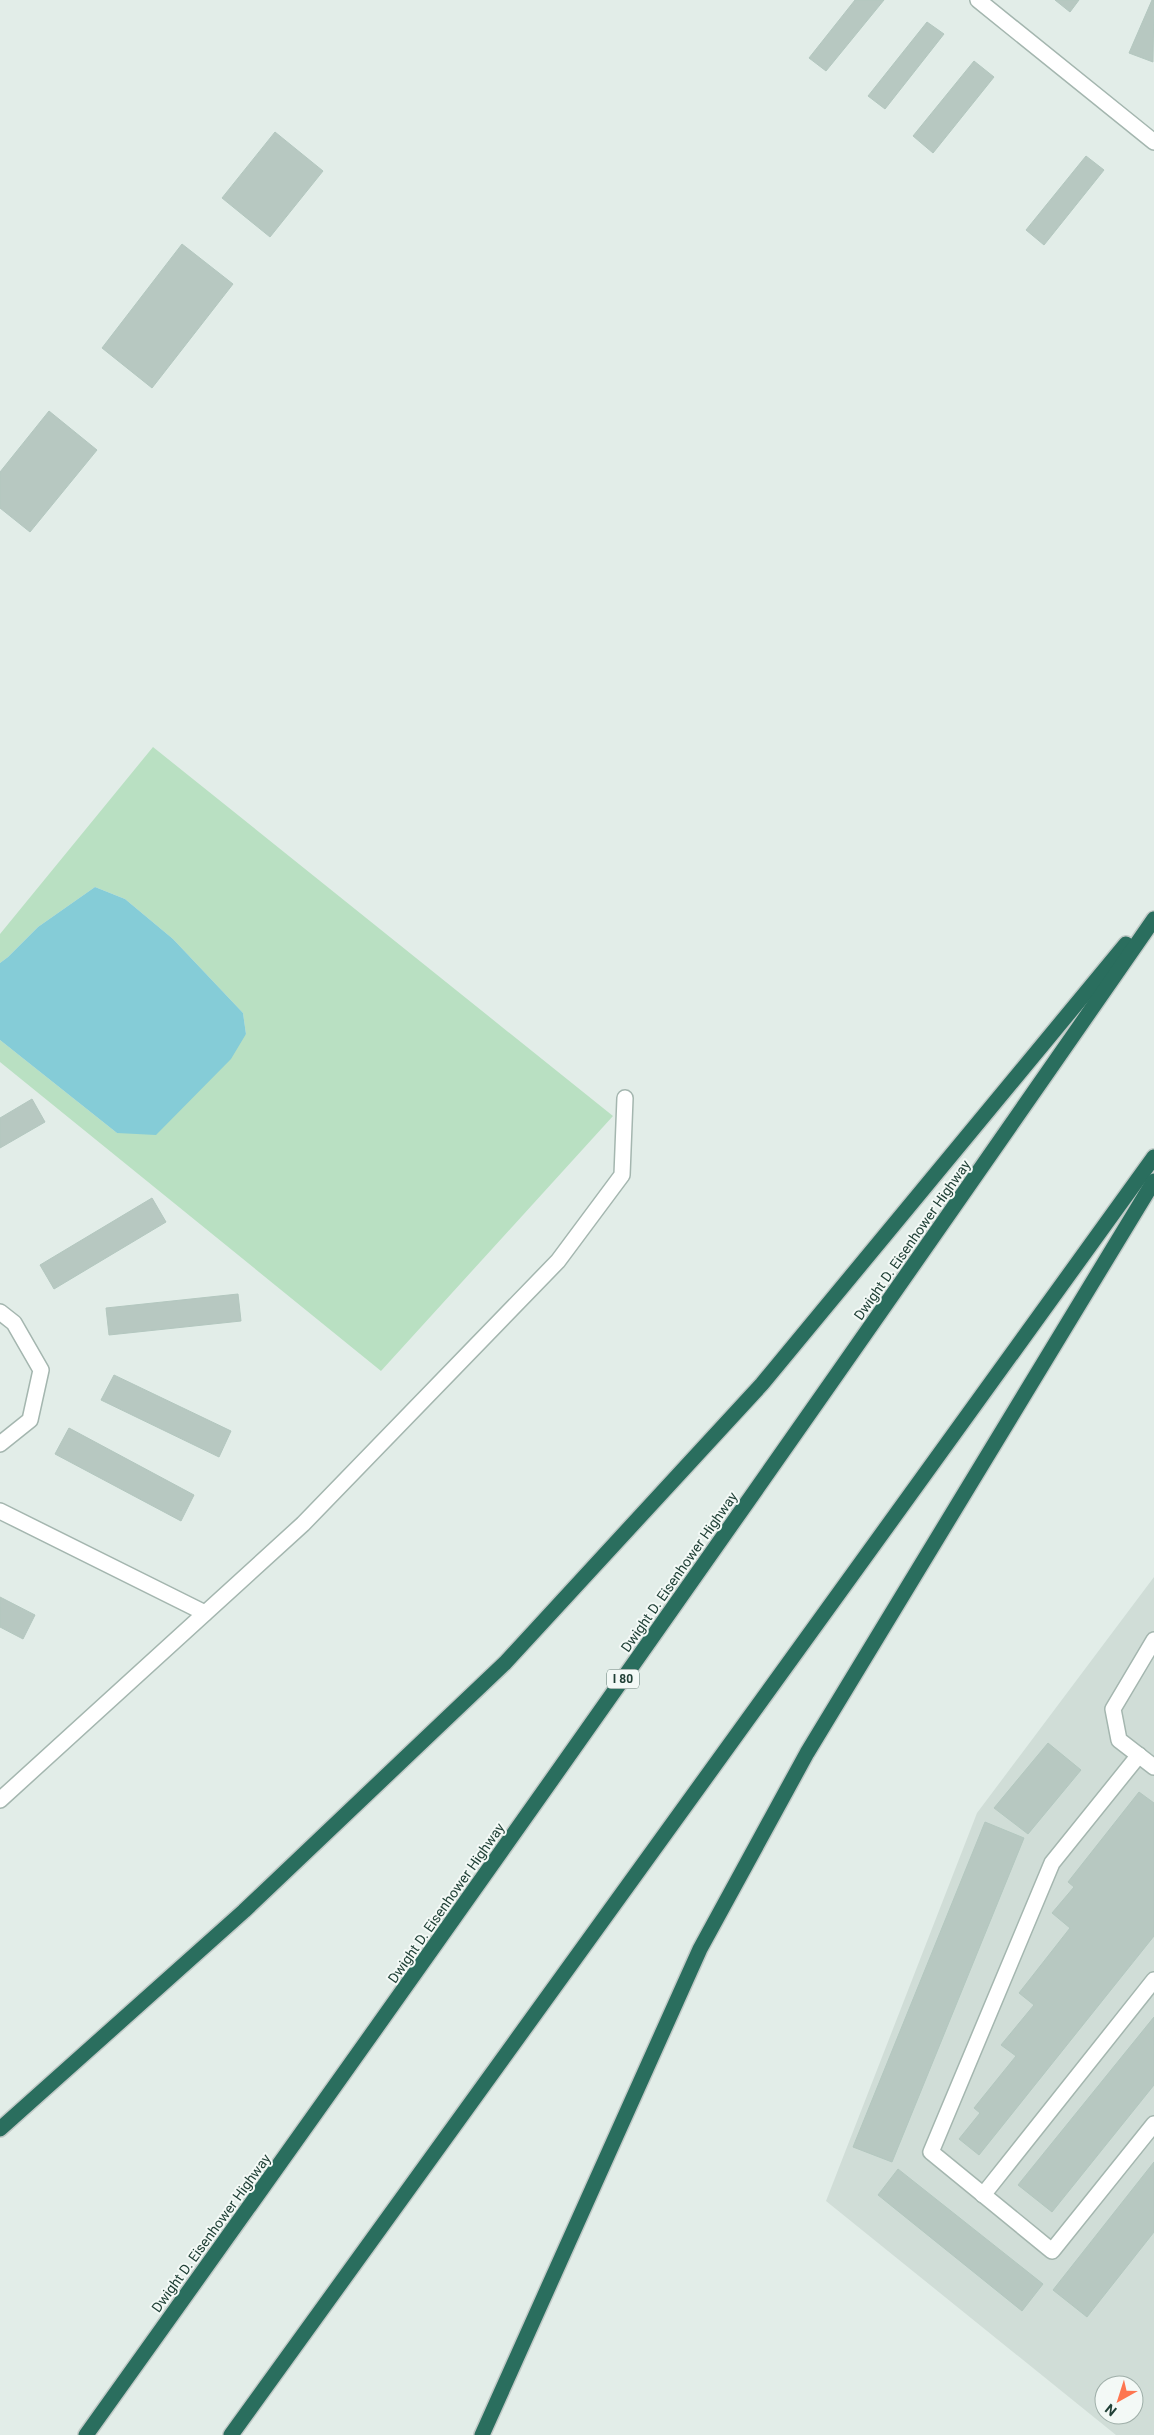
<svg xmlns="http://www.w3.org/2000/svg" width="1154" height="2435" font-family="Roboto,sans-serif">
  <rect width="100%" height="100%" fill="#e2ede8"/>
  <path fill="#d0ddd7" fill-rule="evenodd" d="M1154,1577V2435H1116L826,2201L977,1813ZM1104,2385H1134V2415H1104Z"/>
  <polygon fill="#b9e0c2" points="153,747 613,1116 381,1371 0,1062 0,1040 117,1133 246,1034 243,1013 173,939 125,899 95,887 38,927 8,957 0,963 0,934"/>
  <polygon fill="#85ccd7" points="95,887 125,899 173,939 243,1013 246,1034 231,1059 156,1135 117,1133 0,1040 0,963 8,957 38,927"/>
  <g fill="#b7c8c1" stroke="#b3c7bf">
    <polygon points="855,0 884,0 826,71 809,58"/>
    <polygon points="1055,0 1079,0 1070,12"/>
    <polygon points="1152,0 1154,0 1153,62 1129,53"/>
    <polygon points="927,22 944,34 885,109 868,96"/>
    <polygon points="974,61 994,77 933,153 913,136"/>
    <polygon points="275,132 323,171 270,237 222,198"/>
    <polygon points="1086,156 1104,170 1044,245 1026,230"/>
    <polygon points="182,244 233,284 152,388 102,348"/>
    <polygon points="49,411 97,450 30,532 0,508 0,472"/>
    <polygon points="32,1099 45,1122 0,1148 0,1118"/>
    <polygon points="152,1198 166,1222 54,1289 40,1265"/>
    <polygon points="238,1294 241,1321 109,1335 106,1308"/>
    <polygon points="114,1375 231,1431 219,1457 101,1400"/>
    <polygon points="69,1428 194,1495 181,1521 55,1454"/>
    <polygon points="0,1597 35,1615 23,1639 0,1627"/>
    <polygon points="1048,1743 1081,1770 1028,1834 994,1808"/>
    <polygon points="1139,1792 1154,1803 1154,1936 979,2155 959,2139 980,2113 974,2108 1016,2056 1001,2045 1034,2005 1019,1993 1070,1928 1052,1913 1074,1887 1068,1882"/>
    <polygon points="985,1822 1024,1838 892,2162 853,2147"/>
    <polygon points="1154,2017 1154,2085 1052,2212 1018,2185"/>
    <polygon points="1154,2162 1154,2232 1087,2317 1053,2290"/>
    <polygon points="898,2169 1043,2284 1022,2311 878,2195"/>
  </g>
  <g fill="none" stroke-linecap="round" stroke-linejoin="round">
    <defs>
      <g id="service">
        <polyline points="978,0 1154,142"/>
        <polyline points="0,1312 14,1323 41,1370 30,1420 0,1444"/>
        <polyline points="0,1511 205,1613"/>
        <polyline points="1154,1640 1113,1709 1119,1740 1154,1767"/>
        <polyline points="1139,1755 1052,1863 931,2152 1052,2251 1154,2124"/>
        <polyline points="0,1800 303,1524 558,1261 622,1175 625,1098"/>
        <polyline points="983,2195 1154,1980"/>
      </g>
      <g id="motorway">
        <polyline points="0,2129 244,1911 505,1663 762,1384 1126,944"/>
        <path d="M86,2435C446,1932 802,1427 1154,919"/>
        <polyline points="231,2435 1154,1157"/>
        <polyline points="482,2435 700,1949 807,1753 1154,1181"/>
      </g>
    </defs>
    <use href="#service" stroke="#a4b6af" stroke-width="18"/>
    <use href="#motorway" stroke="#c1cac7" stroke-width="18"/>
    <use href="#service" stroke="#fff" stroke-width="15"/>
    <use href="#motorway" stroke="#2a6e5e" stroke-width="15"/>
  </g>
  <g text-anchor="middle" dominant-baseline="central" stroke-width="4" stroke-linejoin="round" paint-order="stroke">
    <rect fill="#f3f9f6" stroke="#5f7870" stroke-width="1" x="607" y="1669.5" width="32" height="19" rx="4"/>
    <g font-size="12" font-weight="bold" fill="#204036">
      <text x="623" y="1679">I 80</text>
    </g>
    <g font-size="14" fill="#204036" stroke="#f3f9f6">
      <text transform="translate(912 1240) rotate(-55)">Dwight D. Eisenhower Highway</text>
      <text transform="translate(679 1572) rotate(-55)">Dwight D. Eisenhower Highway</text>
      <text transform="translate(446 1903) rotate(-55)">Dwight D. Eisenhower Highway</text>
      <text transform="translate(211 2233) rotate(-54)">Dwight D. Eisenhower Highway</text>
    </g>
  </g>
  <g transform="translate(1119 2400) rotate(219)"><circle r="24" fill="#f3f9f6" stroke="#9fafa9"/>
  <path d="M0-4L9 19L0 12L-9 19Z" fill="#fd7650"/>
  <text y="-8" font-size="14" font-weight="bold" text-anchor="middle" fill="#204036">N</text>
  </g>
</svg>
